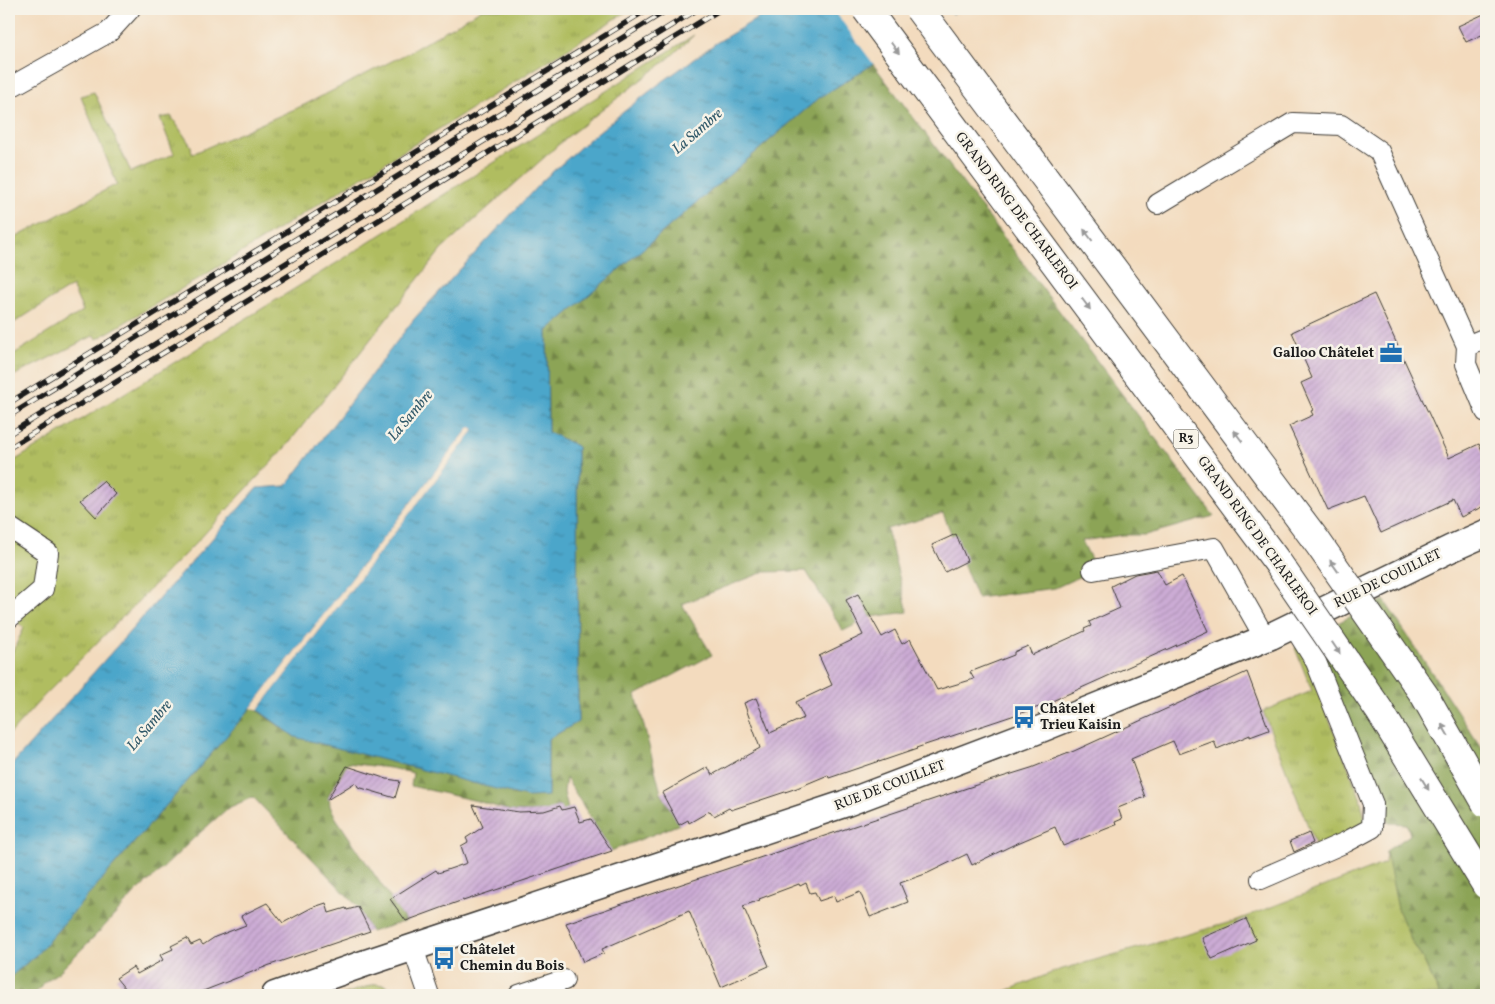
<svg xmlns="http://www.w3.org/2000/svg" width="1495" height="1004" font-family="Vollkorn,serif">
  <defs>
    <pattern id="grass-tufts" width="24" height="20" patternUnits="userSpaceOnUse" patternTransform="scale(1.25)"><rect width="24" height="20" fill="#b0bd60"/><path d="M3 7l-1-3M5 7V3M7 7l1-3M15 17l-1-3M17 17v-4M19 17l1-3" fill="none" stroke="#97a253"/></pattern>
    <pattern id="forest-firs" width="22" height="20" patternUnits="userSpaceOnUse" patternTransform="scale(1.25)"><rect width="22" height="20" fill="#8ca456"/><path d="M5 1l3.5 6h-7zM16 11l3.5 6h-7z" fill="#728546"/></pattern>
    <pattern id="water-ripples" width="26" height="14" patternUnits="userSpaceOnUse" patternTransform="scale(1.25)"><rect width="26" height="14" fill="#4ca6ca"/><path d="M2 4q2-2 4 0t4 0M15 11q2-2 4 0t4 0" fill="none" stroke="#3e86a3"/></pattern>
    <pattern id="building-hatch" width="6" height="6" patternUnits="userSpaceOnUse" patternTransform="scale(1.25)"><rect width="6" height="6" fill="#ccacd5"/><path d="M-1 1l2-2M0 6l6-6M5 7l2-2" fill="none" stroke="#af93b6"/></pattern>
  </defs>
  <rect width="100%" height="100%" fill="#f7f3e8"/>
  <filter id="ink" filterUnits="userSpaceOnUse"><feTurbulence type="fractalNoise" baseFrequency=".02" numOctaves="2"/><feDisplacementMap in="SourceGraphic" scale="10" xChannelSelector="R" yChannelSelector="G"/><feConvolveMatrix kernelMatrix="1 2 1 2 8 2 1 2 1" color-interpolation-filters="sRGB"/></filter>
  <filter id="wash" filterUnits="userSpaceOnUse"><feTurbulence type="fractalNoise" baseFrequency=".0096" numOctaves="4" result="noise"/><feDisplacementMap in="SourceGraphic" scale="20" xChannelSelector="R" yChannelSelector="G"/><feGaussianBlur stdDeviation="1.12" result="paint"/><feColorMatrix in="noise" values="0 0 0 0 0 0 0 0 0 0 0 0 0 0 0 0 0 1.4 0 .05"/><feComposite in="paint" operator="in"/></filter>
  <g filter="url(#wash)">
    <rect width="100%" height="100%" fill="#f3dbbe"/>
    <g fill="url(#grass-tufts)" stroke="#666c3e">
      <polygon points="482,9 631,9 218,267 97,339 95,335 9,378 9,357 83,311 72,286 9,326 9,241 117,184 81,96 94,92 131,172 174,154 160,118 171,116 191,146 192,154 304,105 406,54"/>
      <polygon points="694,35 668,59 567,137 441,250 284,449 193,546 43,697 9,735 9,659 24,628 9,614 9,464 343,259"/>
      <polygon points="1300,646 1360,797 1366,824 1317,849 1263,711 1312,691 1295,648"/>
      <polygon points="1386,851 1411,940 1423,959 1439,994 1437,995 996,995 1059,970 1235,921 1385,863"/>
      <polygon points="376,984 385,985 399,995 341,995"/>
    </g>
    <g fill="url(#forest-firs)" stroke="#546039">
      <polygon points="873,64 1214,516 1145,535 1123,535 1082,541 1096,569 1055,588 977,598 943,513 887,529 908,612 871,617 843,631 806,571 764,572 682,604 712,655 636,695 661,793 680,824 611,851 566,778 564,792 568,809 562,813 559,805 556,806 555,810 530,812 511,811 477,801 411,786 413,773 390,768 348,763 329,794 330,806 336,818 406,921 371,932 358,907 253,797 228,808 194,838 157,874 137,891 98,933 60,971 43,983 41,988 32,995 9,995 9,978 37,954 252,707 295,737 548,796 548,739 578,722 577,447 548,432 547,331 819,98"/>
      <polygon points="1384,600 1486,755 1486,995 1437,995 1439,993 1423,959 1411,940 1398,909 1386,851 1410,835 1407,824 1389,823 1380,801 1303,640"/>
    </g>
    <polygon fill="url(#water-ripples)" stroke="#346173" points="773,9 961,9 819,98 547,331 548,432 577,446 578,722 548,739 548,796 527,797 295,737 258,710 473,431 473,429 470,427 251,708 37,954 9,978 9,768 257,488 286,486 414,319 542,181 593,136 655,87 716,43"/>
    <g fill="#f3dbbe">
      <polygon points="833,9 948,9 954,16 875,66"/>
      <polygon points="470,427 473,429 473,431 258,710 255,709 470,430 254,709 251,708"/>
    </g>
    <g id="blocks">
      <g fill="url(#building-hatch)">
        <polygon points="1486,13 1486,33 1466,42 1458,26"/>
        <polygon points="1374,294 1449,458 1479,444 1486,459 1486,505 1461,517 1453,500 1381,533 1364,496 1328,510 1289,426 1313,415 1311,411 1313,410 1301,383 1312,378 1292,332"/>
        <polygon points="103,481 116,494 96,517 80,500"/>
        <polygon points="956,534 967,561 945,572 932,545"/>
        <polygon points="1157,570 1165,585 1182,576 1208,631 1039,707 916,748 917,749 879,762 879,761 829,778 828,775 797,788 731,810 729,808 714,816 710,811 689,823 688,820 679,825 662,793 708,767 712,775 760,748 744,703 756,698 770,733 804,718 796,702 832,685 819,656 863,635 846,600 858,594 882,637 895,630 902,644 910,639 937,690 974,679 970,672 1014,655 1014,652 1028,646 1032,655 1085,631 1084,629 1091,626 1089,622 1120,608 1111,586 1135,574"/>
        <polygon points="1247,672 1269,730 1250,737 1250,735 1217,749 1214,741 1179,754 1173,741 1131,759 1145,797 1118,808 1122,819 1115,822 1116,825 1063,846 1055,827 1013,845 972,865 967,854 928,873 900,883 908,902 870,917 860,892 836,902 834,896 819,901 815,892 810,893 806,883 800,886 799,884 759,899 760,900 743,906 769,966 721,987 689,911 602,949 604,953 583,962 566,923 973,786 1031,768 1074,751"/>
        <polygon points="347,766 387,779 400,781 395,798 358,787 356,782 327,800"/>
        <polygon points="473,805 519,812 544,811 560,806 562,810 574,807 580,822 591,819 612,851 463,901 463,900 406,921 390,899 436,870 438,873 467,863 461,846 468,842 466,838 483,827"/>
        <polygon points="1309,833 1313,843 1294,852 1290,841"/>
        <polygon points="267,903 283,923 311,908 326,903 329,913 346,908 347,910 358,907 370,931 270,965 193,995 130,995 116,978 133,967 137,974 163,960 160,955 173,949 171,946 187,938 191,945 200,941 203,945 215,937 246,925 241,916"/>
        <polygon points="1246,919 1256,940 1212,959 1202,938"/>
      </g>
    </g>
  </g>
  <g filter="url(#ink)">
    <use href="#blocks" fill-opacity="0" stroke="#3c3934" stroke-width="1"/>
    <g fill="none" stroke-linecap="round" stroke-linejoin="round">
      <defs>
        <g id="minor">
          <polyline points="9,88 109,32 130,9"/>
          <polyline points="1158,204 1293,123 1341,125 1379,151 1467,346"/>
          <polyline points="1486,338 1467,346 1466,364 1486,412"/>
          <polyline points="9,527 48,553 43,589 9,618"/>
          <polyline points="1093,570 1214,548 1265,638"/>
          <polyline points="1261,879 1346,842 1372,828 1373,804 1316,662 1293,625"/>
          <polyline points="413,948 429,995"/>
          <polyline points="519,995 564,980"/>
        </g>
        <polyline id="major" points="275,995 363,964 844,804 1031,733 1271,636 1450,549 1486,533"/>
      </defs>
      <use href="#minor" stroke="#3c3934" stroke-width="22"/>
      <use href="#major" stroke="#3c3934" stroke-width="29"/>
      <use href="#minor" stroke="#fff" stroke-width="20"/>
      <use href="#major" stroke="#fff" stroke-width="26"/>
      <defs>
        <g id="rail">
          <polyline points="9,403 648,9"/>
          <polyline points="9,416 669,9"/>
          <polyline points="9,434 698,9"/>
          <polyline points="9,448 721,9"/>
        </g>
      </defs>
      <use href="#rail" stroke="#1c1c1c" stroke-width="5.5"/>
      <use href="#rail" stroke="#f7f3e8" stroke-width="4" stroke-dasharray="11" stroke-linecap="butt"/>
      <defs>
        <g id="highway-bridge">
          <polyline points="866,9 1278,563 1379,710 1486,885"/>
          <polyline points="919,9 1318,543 1425,696 1486,803"/>
        </g>
      </defs>
      <use href="#highway-bridge" stroke="#3c3934" stroke-width="30" stroke-linecap="butt"/>
      <use href="#highway-bridge" stroke="#fff" stroke-width="28"/>
    </g>
    <defs><path id="oneway-solid" d="M-6-.8H1V-3.2L6.5 0L1 3.2V.8H-6Z" transform="scale(1.25)"/></defs>
    <g fill="#999">
      <use href="#oneway-solid" transform="translate(895 48) rotate(53)"/>
      <use href="#oneway-solid" transform="translate(1088 235) rotate(-127)"/>
      <use href="#oneway-solid" transform="translate(1086 304) rotate(53)"/>
      <use href="#oneway-solid" transform="translate(1238 436) rotate(-127)"/>
      <use href="#oneway-solid" transform="translate(1334 566) rotate(-125)"/>
      <use href="#oneway-solid" transform="translate(1336 648) rotate(56)"/>
      <use href="#oneway-solid" transform="translate(1445 730) rotate(-120)"/>
      <use href="#oneway-solid" transform="translate(1425 784) rotate(58)"/>
    </g>
  </g>
  <defs>
    <symbol id="office-bare" viewBox="-9 -9 18 18"><path d="M-6-3h4V-5.5h4V-3h4V5H-6ZM-1-4.5V-3h2v-1.5ZM-6 0V1H6V0Z" fill="#1f6fb2" stroke="#f7f3e8" stroke-width="2.5" paint-order="stroke"/></symbol>
    <symbol id="bus-bare" viewBox="-9 -9 18 18"><path d="M-5-6H5V4H4V6H2V4H-2V6H-4V4H-5ZM-3.5-4V0h7V-4ZM-3.5 1.2v1.5H-2V1.2ZM2 1.2v1.5H3.5V1.2Z" fill="#1f6fb2" stroke="#f7f3e8" stroke-width="2.5" paint-order="stroke"/></symbol>
  </defs>
  <g fill-rule="evenodd">
    <use href="#office-bare" x="1375" y="337" width="32" height="32"/>
    <use href="#bus-bare" x="1008" y="701" width="32" height="32"/>
    <use href="#bus-bare" x="428" y="942" width="32" height="32"/>
  </g>
  <g text-anchor="middle" dominant-baseline="central" stroke-width="5" stroke-linejoin="round" paint-order="stroke">
    <rect fill="#f7f3e8" stroke="#5e5c59" stroke-width="1" x="1173.5" y="429.5" width="25" height="19" rx="4"/>
    <g font-size="12" font-weight="bold" fill="#1c1c1c">
      <text x="1186" y="439">R3</text>
    </g>
    <g font-size="14" fill="#1c1c1c" stroke="#f7f3e8">
      <text transform="translate(1016 211) rotate(53)">GRAND RING DE CHARLEROI</text>
      <text transform="translate(1257 536) rotate(54)">GRAND RING DE CHARLEROI</text>
      <text transform="translate(1388 579) rotate(-26)">RUE DE COUILLET</text>
      <text transform="translate(890 786) rotate(-21)">RUE DE COUILLET</text>
    </g>
    <g font-size="14" font-weight="bold" fill="#1c1c1c" stroke="#f7f3e8" text-anchor="start">
      <text x="1374" y="353" text-anchor="end">Galloo Châtelet</text>
      <text x="1040" y="709">Châtelet<tspan x="1040" dy="16">Trieu Kaisin</tspan></text>
      <text x="460" y="950">Châtelet<tspan x="460" dy="16">Chemin du Bois</tspan></text>
    </g>
    <g font-size="15" font-style="italic" fill="#325a6a" stroke="#f7f3e8">
      <text transform="translate(698 132) rotate(-41)">La Sambre</text>
      <text transform="translate(411 416) rotate(-50)">La Sambre</text>
      <text transform="translate(150 726) rotate(-50)">La Sambre</text>
    </g>
  </g>
  <rect width="1495" height="1004" fill="none" stroke="#f7f3e8" stroke-width="30"/>
</svg>
